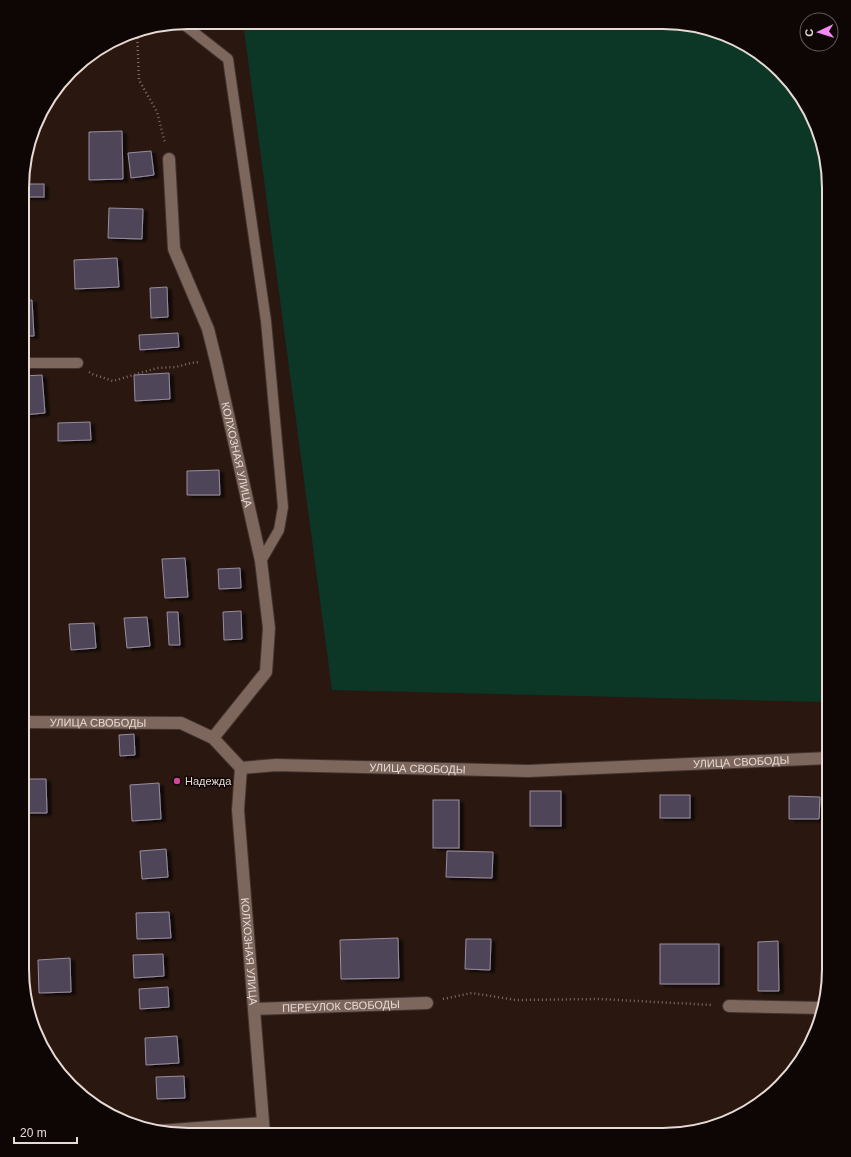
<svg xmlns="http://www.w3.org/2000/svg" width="851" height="1157" font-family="Arial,sans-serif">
  <defs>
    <filter id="shadow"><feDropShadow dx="4.5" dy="2.5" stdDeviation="1" flood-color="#0009"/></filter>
  </defs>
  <rect width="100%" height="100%" fill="#2a1810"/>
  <polygon fill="#0c3626" points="243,22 709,30 727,35 764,56 812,114 829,187 829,702 332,690"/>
  <g fill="#4f4558" stroke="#978ca0" filter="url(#shadow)">
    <polygon points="122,131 123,179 89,180 89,132"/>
    <polygon points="151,151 154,175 131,178 128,153"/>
    <rect x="24" y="184" width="20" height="13"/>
    <polygon points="109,208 143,209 142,239 108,238"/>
    <polygon points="117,258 119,287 75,289 74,260"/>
    <polygon points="167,287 168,317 151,318 150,288"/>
    <polygon points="32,300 34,336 23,336 23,301"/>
    <polygon points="178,333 179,347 140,350 139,335"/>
    <polygon points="169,373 170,399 135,401 134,375"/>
    <polygon points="42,375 45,413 23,415 23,376"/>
    <polygon points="90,422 91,440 58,441 58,423"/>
    <polygon points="219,470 220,495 187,495 187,471"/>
    <polygon points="185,558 188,597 165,598 162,559"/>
    <polygon points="240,568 241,588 219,589 218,569"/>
    <polygon points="241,611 242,639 224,640 223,612"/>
    <polygon points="167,612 178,612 180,645 169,645"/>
    <polygon points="147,617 150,646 127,648 124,618"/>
    <polygon points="94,623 96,648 71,650 69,624"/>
    <polygon points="134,734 135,755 120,756 119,735"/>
    <polygon points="22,779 46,779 47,813 22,813"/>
    <polygon points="159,783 161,819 132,821 130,785"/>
    <rect x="530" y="791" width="31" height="35"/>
    <rect x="660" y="795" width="30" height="23"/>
    <polygon points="789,796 820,797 819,819 789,819"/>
    <rect x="433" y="800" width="26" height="48"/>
    <polygon points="166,849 168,877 142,879 140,851"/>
    <polygon points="447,851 493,852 492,878 446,877"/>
    <polygon points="169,912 171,938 137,939 136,913"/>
    <polygon points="398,938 399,978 341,979 340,940"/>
    <polygon points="466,939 491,939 490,970 465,969"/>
    <polygon points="778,941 779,991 758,991 758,942"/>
    <rect x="660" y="944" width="59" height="40"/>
    <polygon points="163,954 164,976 134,978 133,955"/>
    <polygon points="70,958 71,992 39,993 38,960"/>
    <polygon points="168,987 169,1007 140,1009 139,989"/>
    <polygon points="177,1036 179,1063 146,1065 145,1038"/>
    <polygon points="184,1076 185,1098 157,1099 156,1077"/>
  </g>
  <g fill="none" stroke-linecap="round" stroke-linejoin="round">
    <defs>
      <g id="lane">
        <polyline points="182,23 228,59 266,321 283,507 279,530 261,561"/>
        <polyline points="23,363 78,363"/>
      </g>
      <g id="street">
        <path id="s1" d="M169,159L174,249L208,329L216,361L261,561L269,628L266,672L213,738"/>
        <path id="s2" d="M22,722L181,723L213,738L241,768L276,765L528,771L829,758"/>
        <path id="s3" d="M241,768L238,810L264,1134"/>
        <polyline points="22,967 22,971"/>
        <polyline points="729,1006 823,1008"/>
        <path id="s4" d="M254,1009L427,1003"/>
        <polyline points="159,1131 263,1123"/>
      </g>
    </defs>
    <use href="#lane" stroke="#413330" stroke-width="12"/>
    <use href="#street" stroke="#413330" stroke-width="14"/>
    <g stroke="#7d6e67" stroke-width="2.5" stroke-dasharray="1 3" stroke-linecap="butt">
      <polyline points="137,30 139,80 157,112 165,143"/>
      <polyline points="89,372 92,374 113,381 157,368 176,367 191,363 200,362"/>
      <polyline points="443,999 472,993 516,1000 599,999 713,1005"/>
    </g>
    <use href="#lane" stroke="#7d665c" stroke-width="10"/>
    <use href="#street" stroke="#7d665c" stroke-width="12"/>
  </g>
  <circle fill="#d1479c" stroke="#0d0604" stroke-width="1.5" cx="177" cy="781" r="4"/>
  <g text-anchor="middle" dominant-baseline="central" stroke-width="3" stroke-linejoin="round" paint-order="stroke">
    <g font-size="11" fill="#e7dad5" stroke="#0d0604">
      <text stroke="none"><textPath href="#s1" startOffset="306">КОЛХОЗНАЯ УЛИЦА</textPath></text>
      <text stroke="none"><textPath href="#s2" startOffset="76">УЛИЦА СВОБОДЫ</textPath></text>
      <text stroke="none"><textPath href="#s2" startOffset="736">УЛИЦА СВОБОДЫ</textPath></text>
      <text stroke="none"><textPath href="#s2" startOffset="412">УЛИЦА СВОБОДЫ</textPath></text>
      <text stroke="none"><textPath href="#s3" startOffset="184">КОЛХОЗНАЯ УЛИЦА</textPath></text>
      <text stroke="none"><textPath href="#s4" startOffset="87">ПЕРЕУЛОК СВОБОДЫ</textPath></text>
    </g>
    <g font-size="11" fill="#e7dad5" stroke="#0d0604" text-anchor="start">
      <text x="185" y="781">Надежда</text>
    </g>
  </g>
  <path d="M0 0H851V1157H0ZM188 29H663A159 159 0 0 1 822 188V969A159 159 0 0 1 663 1128H188A159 159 0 0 1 29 969V188A159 159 0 0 1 188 29Z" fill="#0d0604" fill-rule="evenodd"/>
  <path fill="none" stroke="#e7dad5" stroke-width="2" d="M188 29H663A159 159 0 0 1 822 188V969A159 159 0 0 1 663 1128H188A159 159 0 0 1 29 969V188A159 159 0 0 1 188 29Z"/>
  <g transform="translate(819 32) rotate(266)"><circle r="19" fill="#0d0604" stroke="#645b58"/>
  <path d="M0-3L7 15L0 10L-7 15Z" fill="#f28af2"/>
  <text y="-6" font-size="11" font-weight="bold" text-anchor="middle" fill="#e7dad5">С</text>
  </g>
  <path d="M14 1137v6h63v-6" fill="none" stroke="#e7dad5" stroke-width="2"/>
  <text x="20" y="1137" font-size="12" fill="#e7dad5" stroke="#0d0604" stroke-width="3" paint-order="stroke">20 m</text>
</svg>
